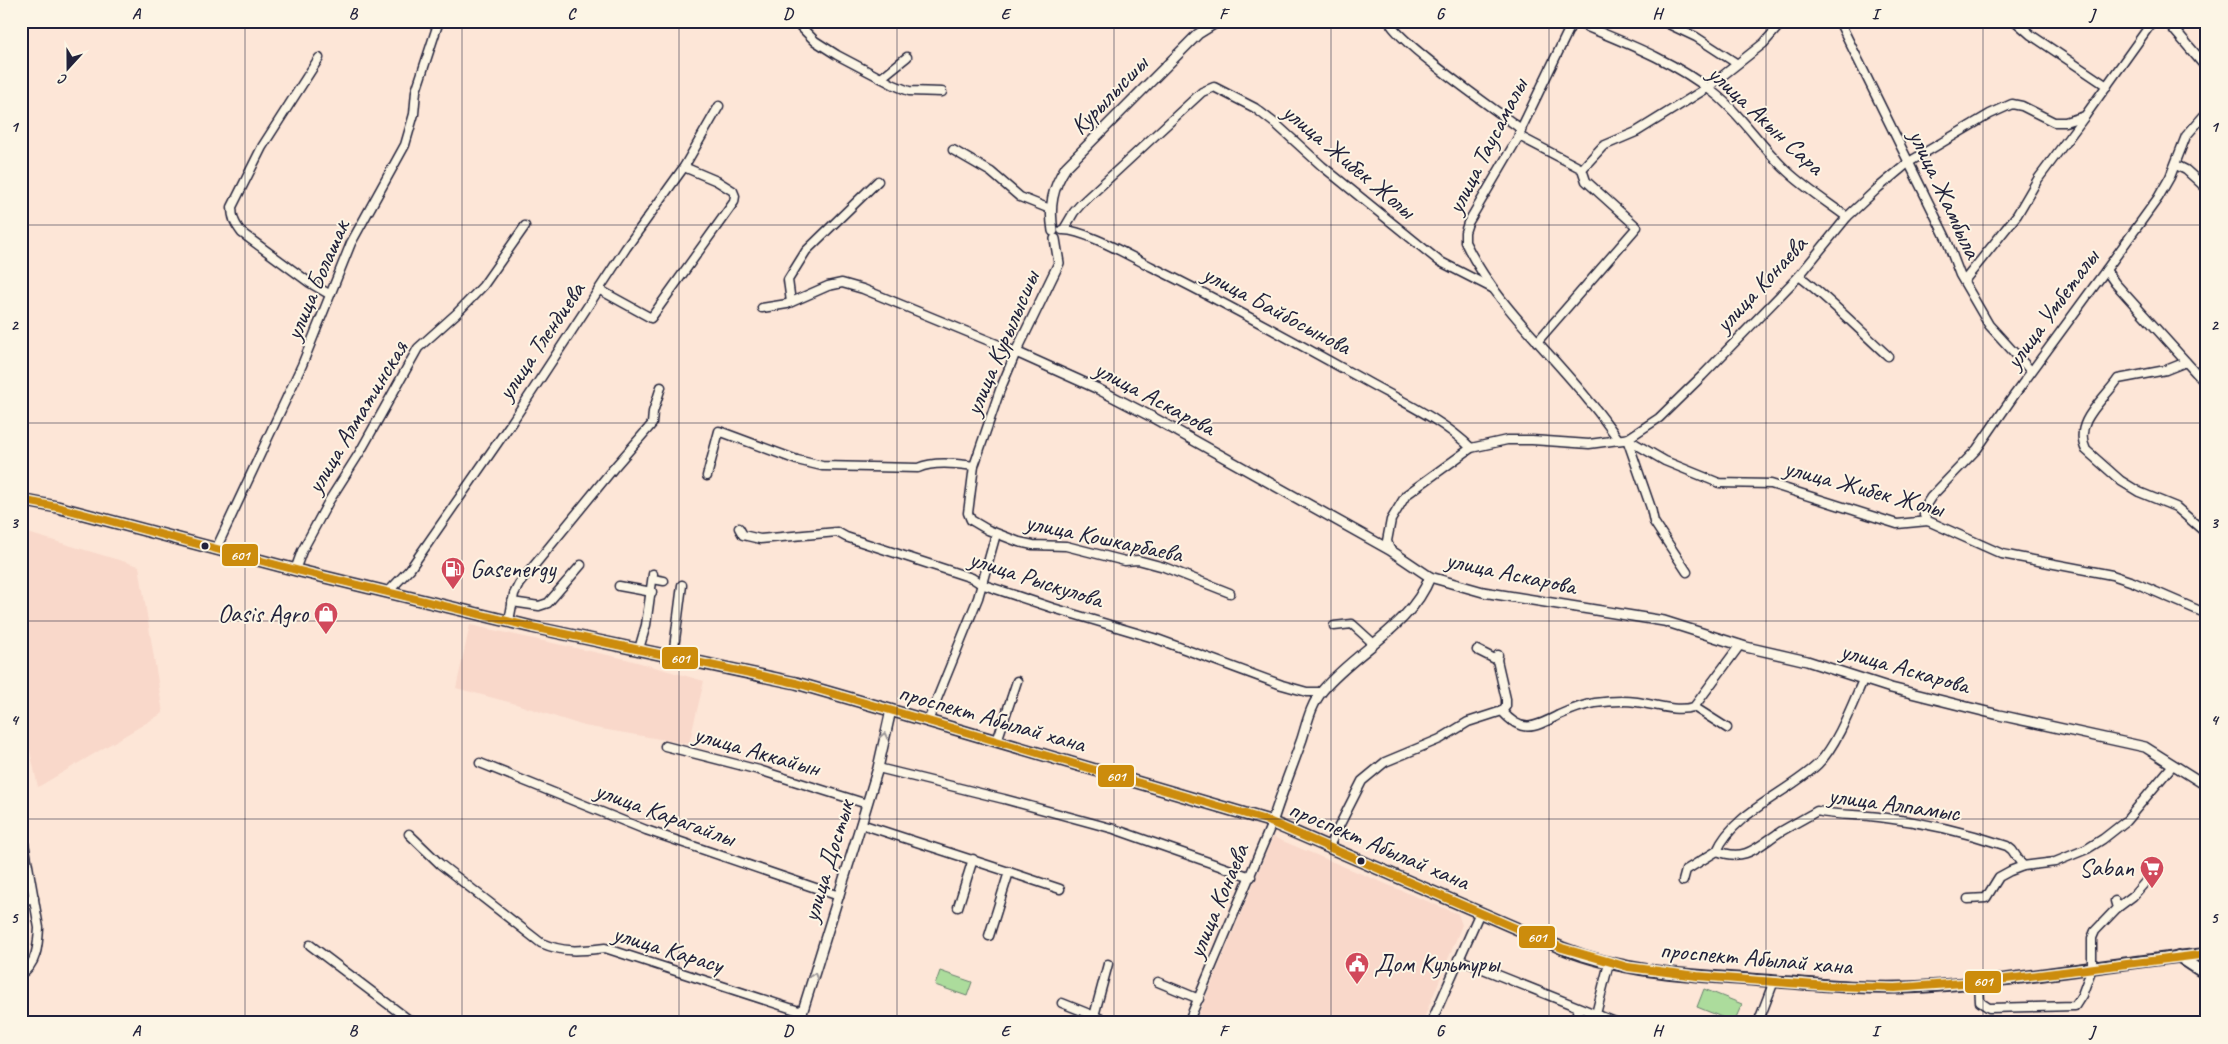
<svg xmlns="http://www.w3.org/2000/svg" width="2228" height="1044" font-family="Caveat,sans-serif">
  <rect width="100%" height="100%" fill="#fde6d7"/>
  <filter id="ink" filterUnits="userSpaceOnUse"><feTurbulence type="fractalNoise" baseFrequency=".02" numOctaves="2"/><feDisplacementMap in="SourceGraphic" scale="10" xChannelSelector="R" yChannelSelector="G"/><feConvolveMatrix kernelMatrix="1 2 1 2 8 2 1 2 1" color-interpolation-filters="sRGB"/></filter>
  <g filter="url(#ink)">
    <g fill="#f9d8ca">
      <polygon points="21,531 139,566 163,713 38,787 21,710"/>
      <polygon points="470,625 626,659 704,681 689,744 584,726 516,704 456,688"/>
      <polygon points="1273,837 1458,914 1462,925 1422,1023 1195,1023"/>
    </g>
    <g fill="#acdc9c" stroke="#677f6c">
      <polygon points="940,971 972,982 967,996 935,985"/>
      <polygon points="1704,989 1742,1004 1734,1022 1697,1007"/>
    </g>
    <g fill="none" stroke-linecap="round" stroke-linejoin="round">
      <defs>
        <g id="minor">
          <polyline points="795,21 815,41 837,55 894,85 909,91 942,92"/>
          <path d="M1389,21C1397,42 1497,111 1521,129L1573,21C1623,42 1671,59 1714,93C1742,115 1761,147 1787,171C1805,188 1827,202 1847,217"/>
          <polyline points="1662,21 1696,37 1736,63"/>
          <polyline points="1839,21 1946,238 1960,275 1989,325 2031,371"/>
          <polyline points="2015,21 2031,35 2107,86"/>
          <path d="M319,58L262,147L232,207C232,218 235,224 242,233L310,283L329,294"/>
          <polyline points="881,78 907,57"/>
          <polyline points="953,150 991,172 1020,197 1050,209"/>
          <polyline points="2176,165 2186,170 2207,189"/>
          <polyline points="1582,169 1603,146 1636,132 1707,88 1764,43 1783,21"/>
          <polyline points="1064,229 1074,212 1081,204 1202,92 1214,87 1255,108 1277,125 1322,166 1439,261 1492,288"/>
          <path d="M1062,230C1084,229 1131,257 1152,267C1226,303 1297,343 1369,383C1403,402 1443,420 1471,448"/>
          <polyline points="2106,270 2115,283 2207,385"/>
          <path d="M1799,276C1831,300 1858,329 1888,356"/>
          <polyline points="1964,281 2017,215 2038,179 2085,116"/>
          <polyline points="600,290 651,318 734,202 735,196 733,191 717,181 684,167"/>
          <polyline points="791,302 788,280 806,251 878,181"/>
          <polyline points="762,308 787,304 828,286 842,283 863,289 1016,352 1000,390 974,466 968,513 971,520 988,530 1019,542 1033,545 1066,546 1125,561 1138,560 1164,567 1230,593"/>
          <path d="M2186,362L2166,370L2118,379C2105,399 2072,422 2086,450L2121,481L2139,492L2176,507L2207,534"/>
          <polyline points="1627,439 1659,418 1702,376 1799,276 1847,217 1878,188 1909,162 1990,114 2012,104 2022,106 2054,122 2065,122 2085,116 2153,21"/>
          <polyline points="1627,439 1665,461 1719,483 1771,484 1897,524 1928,521 2002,554 2112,575 2133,582 2207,614"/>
          <polyline points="1627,439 1651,508 1654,522 1687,572"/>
          <path d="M707,476L719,431L797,460L822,466L918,468C934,461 957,464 974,466"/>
          <polyline points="1928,521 1924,515 1924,508 1931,497 1977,449 2015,394 2106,270 2158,198 2170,177 2186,136 2207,112"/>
          <polyline points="739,528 743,535 760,539 837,532 846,537 972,578 981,584 1053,608 1157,639 1282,685 1307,692 1321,692"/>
          <polyline points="216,549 302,365 351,243 405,145 414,114 416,91 439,21"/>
          <path d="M1390,550L1387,541L1391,520L1406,495L1471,448L1507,440H1532L1589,444L1619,440C1609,427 1600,413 1589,401C1547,348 1495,304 1465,242V232L1468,223L1519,136L1582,169L1586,181L1637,227L1537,342"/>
          <polyline points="295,570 302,551 329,501 360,452 418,348 456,314 483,286 525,226"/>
          <polyline points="653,579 664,581"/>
          <polyline points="619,586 652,592"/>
          <polyline points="388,592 410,569 512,422 626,248 684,167 719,106"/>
          <polyline points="512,602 539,606 548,603 581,565"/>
          <polyline points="509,621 514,594 519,584 613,469 652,424 653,412 661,387"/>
          <polyline points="1334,626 1352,624 1374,644"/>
          <polyline points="639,649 646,625 653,574"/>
          <polyline points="1477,650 1497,660"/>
          <polyline points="1498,655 1497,660 1506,699 1506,706 1502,711"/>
          <polyline points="673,656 682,585"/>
          <polyline points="1694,707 1727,728"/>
          <polyline points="928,721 978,598 996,534"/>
          <polyline points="997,741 1017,681"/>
          <polyline points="665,746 759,770 867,804"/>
          <polyline points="480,763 646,830 839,896"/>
          <polyline points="878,768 1004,799 1114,829 1251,877"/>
          <polyline points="861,824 1009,872 989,936"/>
          <path d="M21,826L39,928C38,945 37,964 21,974"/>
          <path d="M409,834L440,864L541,943C565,953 579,951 605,948L802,1012"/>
          <path d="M1329,846L1362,781L1385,762L1440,739L1468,722L1502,711C1522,735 1535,727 1559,715C1570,710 1583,705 1595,703C1609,701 1624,700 1637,702C1657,705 1675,712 1694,707L1740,645"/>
          <path d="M1717,851C1746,862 1757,847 1780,832C1792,825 1805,818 1817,811C1837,816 1858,814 1879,817C1922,822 1966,832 2007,846L2012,850L2023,866"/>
          <path d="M1717,851C1733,813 1789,792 1818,764C1837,745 1852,705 1863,680"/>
          <polyline points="1009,872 1060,889"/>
          <polyline points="1683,881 1686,870 1717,851"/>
          <polyline points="1968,899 1986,898 1999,877 2010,871 2023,866 2055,862 2087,849 2103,839 2126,821 2172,766"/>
          <polyline points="21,901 34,898"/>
          <polyline points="958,907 973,859"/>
          <polyline points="2117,908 2133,896 2147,880"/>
          <polyline points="310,945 413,1023"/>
          <polyline points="1458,959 1618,1023"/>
          <polyline points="1158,982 1199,999"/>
          <polyline points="1979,982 1980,1002 1989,1008 2075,1006 2082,995 2092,968 2092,938 2095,931 2117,908 2115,901"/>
          <polyline points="1062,1003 1112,1023"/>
          <polyline points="1596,1014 1609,963"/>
          <polyline points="1094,1016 1108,964"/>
          <polyline points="1188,1023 1272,823"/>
          <polyline points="1431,1023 1480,912"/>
          <polyline points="1573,1023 1579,1008"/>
          <polyline points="1758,1023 1774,981"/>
        </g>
        <g id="tertiary">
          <polyline points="2167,21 2207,68"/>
          <polyline points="1519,136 1521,129"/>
          <path d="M1053,231C1049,207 1052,188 1066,167L1198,34L1219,21"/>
          <polyline points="1055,239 1059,263 1016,352 1096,388 1152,417 1390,550 1430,577 1483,592 1664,621 1746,647 1807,661 1891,688 1999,715 2145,747 2207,786"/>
          <polyline points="1619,440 1627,439"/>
          <path d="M1272,823C1281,794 1292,767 1302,739C1307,723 1311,704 1323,690C1356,651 1411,626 1430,577"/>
          <polyline points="799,1023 861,824 878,768 891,710"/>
        </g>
        <g id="secondary">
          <path d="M21,500L57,507L300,571L532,627L796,683L928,721L1266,820L1562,948C1620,971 1681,975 1743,979C1801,983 1859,990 1917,987C2014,982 2110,963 2207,954"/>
          <polyline points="2178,956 2207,975"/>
        </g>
      </defs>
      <use href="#minor" stroke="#22223b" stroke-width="11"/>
      <use href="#tertiary" stroke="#22223b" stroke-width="12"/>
      <use href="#secondary" stroke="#22223b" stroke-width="14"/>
      <use href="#minor" stroke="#fcf5e5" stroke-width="8"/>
      <use href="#tertiary" stroke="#fcf5e5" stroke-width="9"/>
      <use href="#secondary" stroke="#fcf5e5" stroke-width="10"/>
      <defs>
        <polyline id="bus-1" points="21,500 57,507 300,571 532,627 796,683 928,721 1266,820 1562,948 1628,967 1697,976 1830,986 1895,988 1990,981 2207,954"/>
      </defs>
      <use href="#bus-1" stroke="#fcf5e5" stroke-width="11"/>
      <use href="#bus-1" stroke="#cc8c0c" stroke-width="8"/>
    </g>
    <defs><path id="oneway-chevron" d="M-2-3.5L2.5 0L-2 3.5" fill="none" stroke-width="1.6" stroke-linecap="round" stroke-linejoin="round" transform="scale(1.25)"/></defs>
    <g stroke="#9a9698">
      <use href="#oneway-chevron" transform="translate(884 736) rotate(-78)"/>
      <use href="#oneway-chevron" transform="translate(814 976) rotate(-73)"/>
    </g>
  </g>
  <path fill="none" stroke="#22223b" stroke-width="1" stroke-opacity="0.55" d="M245,21V1023M462,21V1023M679,21V1023M897,21V1023M1114,21V1023M1331,21V1023M1549,21V1023M1766,21V1023M1983,21V1023M21,225H2207M21,423H2207M21,621H2207M21,819H2207"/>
  <defs>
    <symbol id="fuel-pin" viewBox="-11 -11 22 30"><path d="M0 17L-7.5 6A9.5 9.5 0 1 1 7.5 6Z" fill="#d1495b" stroke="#fcf5e5"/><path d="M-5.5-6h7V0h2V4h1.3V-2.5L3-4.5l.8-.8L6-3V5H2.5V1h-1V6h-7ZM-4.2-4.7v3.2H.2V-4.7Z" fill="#fff"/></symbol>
    <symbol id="shop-pin" viewBox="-11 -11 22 30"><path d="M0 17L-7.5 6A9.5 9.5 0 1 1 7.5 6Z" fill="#d1495b" stroke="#fcf5e5"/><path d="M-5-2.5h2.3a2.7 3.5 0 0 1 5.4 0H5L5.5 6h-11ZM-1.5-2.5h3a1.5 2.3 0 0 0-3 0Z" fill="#fff"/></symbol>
    <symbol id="supermarket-pin" viewBox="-11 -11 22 30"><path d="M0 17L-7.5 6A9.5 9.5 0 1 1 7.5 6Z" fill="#d1495b" stroke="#fcf5e5"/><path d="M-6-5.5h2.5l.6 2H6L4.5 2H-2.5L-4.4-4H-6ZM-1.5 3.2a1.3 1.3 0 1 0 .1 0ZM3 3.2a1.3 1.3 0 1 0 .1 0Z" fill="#fff"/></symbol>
    <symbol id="civic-pin" viewBox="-11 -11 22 30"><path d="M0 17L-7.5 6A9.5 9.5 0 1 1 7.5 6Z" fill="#d1495b" stroke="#fcf5e5"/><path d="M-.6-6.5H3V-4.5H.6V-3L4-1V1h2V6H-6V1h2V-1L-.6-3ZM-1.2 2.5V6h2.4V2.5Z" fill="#fff"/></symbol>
  </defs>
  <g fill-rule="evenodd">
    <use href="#fuel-pin" x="439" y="555" width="28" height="38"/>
    <use href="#shop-pin" x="312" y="600" width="28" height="38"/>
    <use href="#supermarket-pin" x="2138" y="854" width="28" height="38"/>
    <use href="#civic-pin" x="1343" y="950" width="28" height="38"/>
  </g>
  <g fill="#22223b" stroke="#fcf5e5" stroke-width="2">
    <circle cx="205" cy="546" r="4.5"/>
    <circle cx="1361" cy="861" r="4.5"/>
  </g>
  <g text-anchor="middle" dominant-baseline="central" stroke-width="4" stroke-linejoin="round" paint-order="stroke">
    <g font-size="25" fill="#22223b" stroke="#fcf5e5">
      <text transform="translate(1109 95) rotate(-46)">Курылысшы</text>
      <text transform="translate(1766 120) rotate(43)">улица Акын Сара</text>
      <text transform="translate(1487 146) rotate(-63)">улица Таусамалы</text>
      <text transform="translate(1349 161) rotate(40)">улица Жибек Жолы</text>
      <text transform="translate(1945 194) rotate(65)">улица Жамбыла</text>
      <text transform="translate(317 280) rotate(-67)">улица Болашак</text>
      <text transform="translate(1761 284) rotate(-47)">улица Конаева</text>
      <text transform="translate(2052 309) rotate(-54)">улица Умбеталы</text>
      <text transform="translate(1277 310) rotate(28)">улица Байбосынова</text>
      <text transform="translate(541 341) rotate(-56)">улица Тлендиева</text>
      <text transform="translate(1002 343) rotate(-67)">улица Курылысшы</text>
      <text transform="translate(1155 398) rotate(28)">улица Аскарова</text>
      <text transform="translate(357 417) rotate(-59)">улица Алматинская</text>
      <text transform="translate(1864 488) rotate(15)">улица Жибек Жолы</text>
      <text transform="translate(1104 538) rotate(12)">улица Кошкарбаева</text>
      <text transform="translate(1511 573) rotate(12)">улица Аскарова</text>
      <text transform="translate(1036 579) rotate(18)">улица Рыскулова</text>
      <text transform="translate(1905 668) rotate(16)">улица Аскарова</text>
      <text transform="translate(992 718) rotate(16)">проспект Абылай хана</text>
      <text transform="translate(757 751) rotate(16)">улица Аккайын</text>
      <text transform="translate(1894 804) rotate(8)">улица Алпамыс</text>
      <text transform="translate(665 814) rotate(20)">улица Карагайлы</text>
      <text transform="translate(1379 845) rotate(23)">проспект Абылай хана</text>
      <text transform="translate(828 861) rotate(-73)">улица Достык</text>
      <text transform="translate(1218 901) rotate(-67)">улица Конаева</text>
      <text transform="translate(668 949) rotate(17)">улица Карасу</text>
      <text transform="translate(1756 958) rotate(5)">проспект Абылай хана</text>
    </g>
    <g font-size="25" fill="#22223b" stroke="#fcf5e5" text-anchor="start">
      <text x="470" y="569">Gasenergy</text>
      <text x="308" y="614" text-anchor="end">Oasis Agro</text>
      <text x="2134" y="868" text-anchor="end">Saban</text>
      <text x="1374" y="964">Дом Культуры</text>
    </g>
  </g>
  <g stroke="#fcf5e5" stroke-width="2">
    <rect x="221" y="543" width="38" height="24" rx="5" fill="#cc8c0c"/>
    <rect x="661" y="646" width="38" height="24" rx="5" fill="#cc8c0c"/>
    <rect x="1097" y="764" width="38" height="24" rx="5" fill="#cc8c0c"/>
    <rect x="1518" y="925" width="38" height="24" rx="5" fill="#cc8c0c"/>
    <rect x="1964" y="970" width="38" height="24" rx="5" fill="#cc8c0c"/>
  </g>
  <g font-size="14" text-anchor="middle" font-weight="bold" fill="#fff">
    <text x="240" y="560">601</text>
    <text x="680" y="663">601</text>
    <text x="1116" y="781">601</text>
    <text x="1537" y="942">601</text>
    <text x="1983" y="986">601</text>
  </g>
  <rect width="2228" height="1044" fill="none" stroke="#fcf5e5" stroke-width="55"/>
  <g transform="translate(68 68) rotate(201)" stroke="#fcf5e5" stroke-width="4" paint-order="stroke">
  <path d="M0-4L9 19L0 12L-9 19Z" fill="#22223b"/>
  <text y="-8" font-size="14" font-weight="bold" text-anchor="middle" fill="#22223b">С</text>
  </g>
  <rect x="28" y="28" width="2172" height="988" fill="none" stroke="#22223b" stroke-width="2"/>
  <g font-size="16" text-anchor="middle" font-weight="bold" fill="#22223b">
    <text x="136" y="19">A</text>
    <text x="353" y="19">B</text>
    <text x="571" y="19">C</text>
    <text x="788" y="19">D</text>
    <text x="1005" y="19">E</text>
    <text x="1223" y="19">F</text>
    <text x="1440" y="19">G</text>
    <text x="1657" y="19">H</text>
    <text x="1875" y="19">I</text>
    <text x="2092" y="19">J</text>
    <text x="14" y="132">1</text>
    <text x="2214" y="132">1</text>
    <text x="14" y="330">2</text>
    <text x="2214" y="330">2</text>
    <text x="14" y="528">3</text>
    <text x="2214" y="528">3</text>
    <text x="14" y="725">4</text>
    <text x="2214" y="725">4</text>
    <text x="14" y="923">5</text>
    <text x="2214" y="923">5</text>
    <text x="136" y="1036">A</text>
    <text x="353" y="1036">B</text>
    <text x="571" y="1036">C</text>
    <text x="788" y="1036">D</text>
    <text x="1005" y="1036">E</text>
    <text x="1223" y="1036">F</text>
    <text x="1440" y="1036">G</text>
    <text x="1657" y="1036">H</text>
    <text x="1875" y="1036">I</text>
    <text x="2092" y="1036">J</text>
  </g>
</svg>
